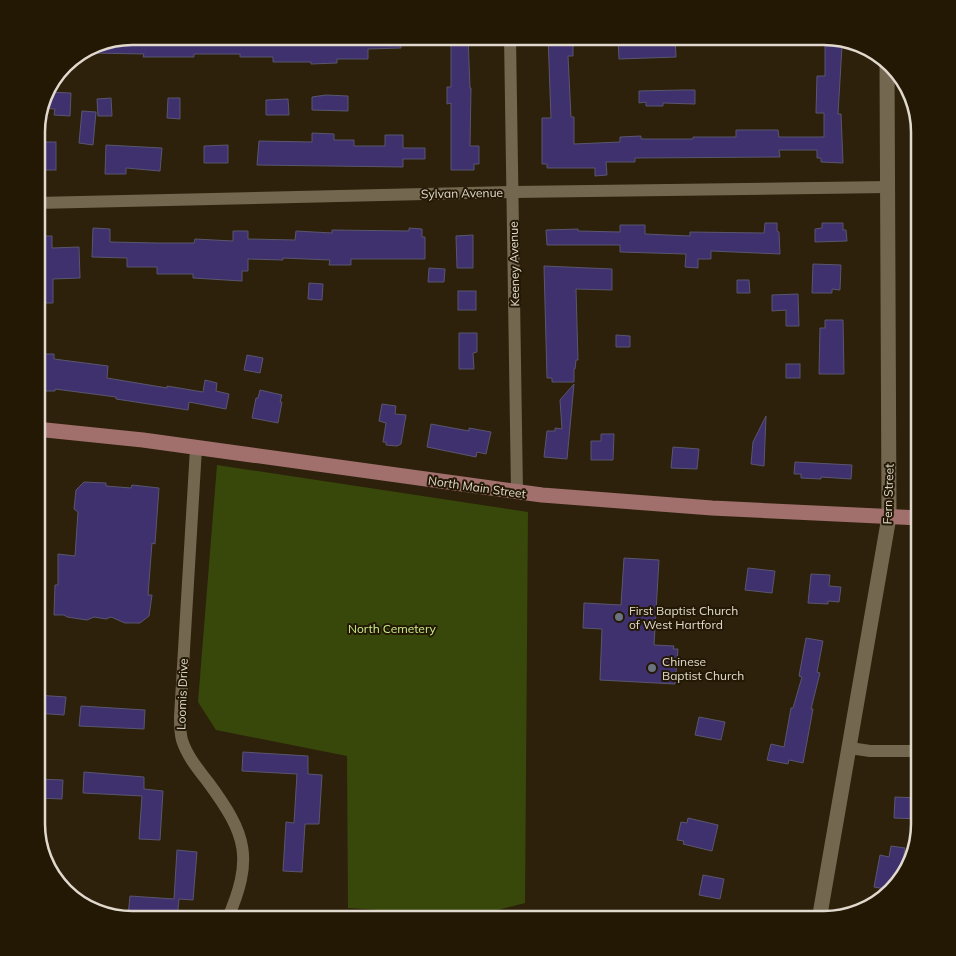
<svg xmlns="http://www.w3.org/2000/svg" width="956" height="956" font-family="Mulish,sans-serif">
  <rect width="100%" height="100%" fill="#2d210c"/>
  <polygon fill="#37480a" points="217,465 528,512 525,903 474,916 348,908 347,756 216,730 198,702"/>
  <g fill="#3f316d" stroke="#59566e">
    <polygon points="132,36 156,36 156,38 401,36 401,48 368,49 368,59 337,59 337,63 311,64 311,62 273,62 273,57 240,57 240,54 194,54 194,57 143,57 144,54 91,53 90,52"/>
    <polygon points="451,36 468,36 470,88 471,88 470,146 479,146 479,164 474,164 474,170 451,170 451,103 447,104 447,87 451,87"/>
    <polygon points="548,36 573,36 573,56 568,56 571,117 574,117 574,144 620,142 620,137 641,136 641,139 693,139 693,137 736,137 736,130 778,130 779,137 824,137 824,113 816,113 817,76 825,76 825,46 842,46 838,114 841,114 843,163 821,162 821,158 817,158 817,150 779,150 780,157 635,158 635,162 606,162 607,175 595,176 595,168 547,168 547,164 542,164 542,118 551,118"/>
    <polygon points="624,36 675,36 676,57 619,59 618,39 624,39"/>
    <polygon points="682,90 695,90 695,104 663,103 663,106 646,106 646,102 639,103 639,91"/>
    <polygon points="45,92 71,93 70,116 54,115 55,109 41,108"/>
    <polygon points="326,95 348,96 348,111 312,110 312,97"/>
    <polygon points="111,98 112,116 98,116 97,99"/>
    <polygon points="168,98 180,98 180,119 167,118"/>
    <polygon points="288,99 289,115 266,115 266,100"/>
    <polygon points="82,111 96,112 93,145 79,143"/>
    <polygon points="312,133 334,134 334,140 354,140 354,146 385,146 385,135 403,135 403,148 425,148 425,159 403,159 403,167 257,165 259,141 312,142"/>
    <rect x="36" y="142" width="20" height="28"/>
    <polygon points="106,145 162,148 160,171 126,168 126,174 105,174"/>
    <polygon points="228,145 228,163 204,163 204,146"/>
    <polygon points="765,223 777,223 777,231 779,232 780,254 711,251 711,259 698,259 698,268 685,267 686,254 620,252 620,245 547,245 546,230 578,229 578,231 620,232 620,225 645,225 645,234 690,236 690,232 764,233"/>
    <polygon points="822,223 843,223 843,230 846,230 847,241 815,242 815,229 822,228"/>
    <polygon points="93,228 110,229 110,242 158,243 194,243 195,239 233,241 233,231 248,231 248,239 295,240 296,231 332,233 332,230 409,231 409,228 422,229 422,237 425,237 425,259 351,259 351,265 329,265 330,260 283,258 283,260 248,259 248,271 242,271 242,281 193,278 193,274 157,274 157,267 127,267 127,258 92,257"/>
    <polygon points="473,235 473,268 457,268 456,236"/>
    <polygon points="36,236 52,236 52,248 79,247 80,278 53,279 53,303 36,303"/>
    <polygon points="813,264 841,265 840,290 832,289 832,293 812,293"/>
    <polygon points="544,266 612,269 612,290 576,289 578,360 576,360 575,369 574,369 574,382 552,382 552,378 547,378"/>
    <polygon points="429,268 445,269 444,282 428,282"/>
    <polygon points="737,280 749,280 750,293 737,293"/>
    <polygon points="309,283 323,284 322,300 308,299"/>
    <rect x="458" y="291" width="18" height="19"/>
    <polygon points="798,294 799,326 786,326 786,310 772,311 772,295"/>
    <polygon points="825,320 843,320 844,374 819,374 820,328 825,328"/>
    <polygon points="459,333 477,333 477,352 473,353 474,369 459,369"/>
    <polygon points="616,335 630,336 630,347 616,347"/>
    <polygon points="36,354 54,354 54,359 108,366 107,378 167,388 167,386 203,392 205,380 217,383 216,391 229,394 226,409 189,402 188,410 116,399 116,397 55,389 55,391 36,391"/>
    <polygon points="247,355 263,358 260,373 244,370"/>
    <rect x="786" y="364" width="14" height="14"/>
    <polygon points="574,384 567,459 544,457 547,431 555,431 555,428 562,429 560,400"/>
    <polygon points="260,390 282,395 280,402 282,402 278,423 252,418 256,398 258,398"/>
    <polygon points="382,404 396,406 395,414 406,415 401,444 397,446 386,445 386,442 383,442 386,423 379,421"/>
    <polygon points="766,416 764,466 751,464 753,442"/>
    <polygon points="431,424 469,431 469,428 491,432 486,454 477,452 476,457 427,447"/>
    <polygon points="601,434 614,434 613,460 591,460 591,441 601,441"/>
    <polygon points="673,447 699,449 697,469 671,468"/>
    <polygon points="795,462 852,465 851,479 821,477 821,479 801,478 801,474 794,474"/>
    <polygon points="84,482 106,483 106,486 131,488 132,485 159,488 155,544 152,543 148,595 152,595 149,616 140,623 125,623 111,617 106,619 94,617 87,620 67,617 64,615 54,615 55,585 58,585 58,554 75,556 78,512 74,509 76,490"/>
    <polygon points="624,558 659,560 654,645 674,646 673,649 678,649 675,684 600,680 602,629 583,628 584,603 621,605"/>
    <polygon points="748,568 775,571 772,593 745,590"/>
    <polygon points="811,574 830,575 829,586 841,587 839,602 828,601 828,604 808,603"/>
    <polygon points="806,638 823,641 817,672 820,673 811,709 813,709 803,763 789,760 788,764 767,760 771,744 784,747 791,708 793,708 802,677 799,676"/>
    <polygon points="36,695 66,697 64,715 36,713"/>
    <polygon points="81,706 145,710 144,729 79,726"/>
    <polygon points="699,717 725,722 721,740 695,735"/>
    <polygon points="243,752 308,756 308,774 322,775 319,824 305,824 302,872 283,871 286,822 294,823 297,774 242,771"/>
    <polygon points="84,772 144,777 144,789 163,791 160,840 139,839 142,796 83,793"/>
    <polygon points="36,779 63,780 62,799 36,798"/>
    <polygon points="895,797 920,798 920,819 894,818"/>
    <polygon points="688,818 718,825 712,851 683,844 684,841 677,840 681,822 687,823"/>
    <polygon points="891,846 905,848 903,860 906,861 905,866 908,867 891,890 874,887 880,855 889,857"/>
    <polygon points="177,850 197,852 193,900 179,899 177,920 128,916 130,896 174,899"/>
    <polygon points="703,875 724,879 720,899 699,895"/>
  </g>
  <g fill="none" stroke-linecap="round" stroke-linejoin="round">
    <g stroke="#746750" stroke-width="12">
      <polyline points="510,36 517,492"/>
      <polyline points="36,203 513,192 888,187"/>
      <path d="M196,448L180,717C180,724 180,733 182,740C187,756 198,769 208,782C247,835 254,858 227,920"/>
      <polyline points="850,748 870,751 920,751"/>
    </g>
    <polyline stroke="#746750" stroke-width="15" points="819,920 889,517 887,62"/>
    <polyline stroke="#a1706d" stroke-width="15" points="36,429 143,440 542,495 712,508 920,518"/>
  </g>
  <g fill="#6b7280" stroke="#231804" stroke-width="2">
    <circle cx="619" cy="617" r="5"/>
    <circle cx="652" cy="668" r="5"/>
  </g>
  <g text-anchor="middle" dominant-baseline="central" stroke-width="4" stroke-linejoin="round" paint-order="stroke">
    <g font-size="12" fill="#e1d9cd" stroke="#231804">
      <text transform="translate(462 193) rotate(-1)">Sylvan Avenue</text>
      <text transform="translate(514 264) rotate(-91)">Keeney Avenue</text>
      <text transform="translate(477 487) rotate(8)">North Main Street</text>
      <text transform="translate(888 494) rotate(-88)">Fern Street</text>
      <text transform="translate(182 694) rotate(-88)">Loomis Drive</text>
    </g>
    <g font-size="12" fill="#e1d9cd" stroke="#231804" text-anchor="start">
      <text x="629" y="610">First Baptist Church<tspan x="629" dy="14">of West Hartford</tspan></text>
      <text x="662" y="661">Chinese<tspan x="662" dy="14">Baptist Church</tspan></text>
    </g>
    <g font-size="12" fill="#ccef8c" stroke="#231804">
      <text x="392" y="628">North Cemetery</text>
    </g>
  </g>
  <path d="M0 0H956V956H0ZM132 45H824A87 87 0 0 1 911 132V824A87 87 0 0 1 824 911H132A87 87 0 0 1 45 824V132A87 87 0 0 1 132 45Z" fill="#231804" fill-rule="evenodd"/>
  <path fill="none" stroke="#e1d9cd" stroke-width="2.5" d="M132 45H824A87 87 0 0 1 911 132V824A87 87 0 0 1 824 911H132A87 87 0 0 1 45 824V132A87 87 0 0 1 132 45Z"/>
</svg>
